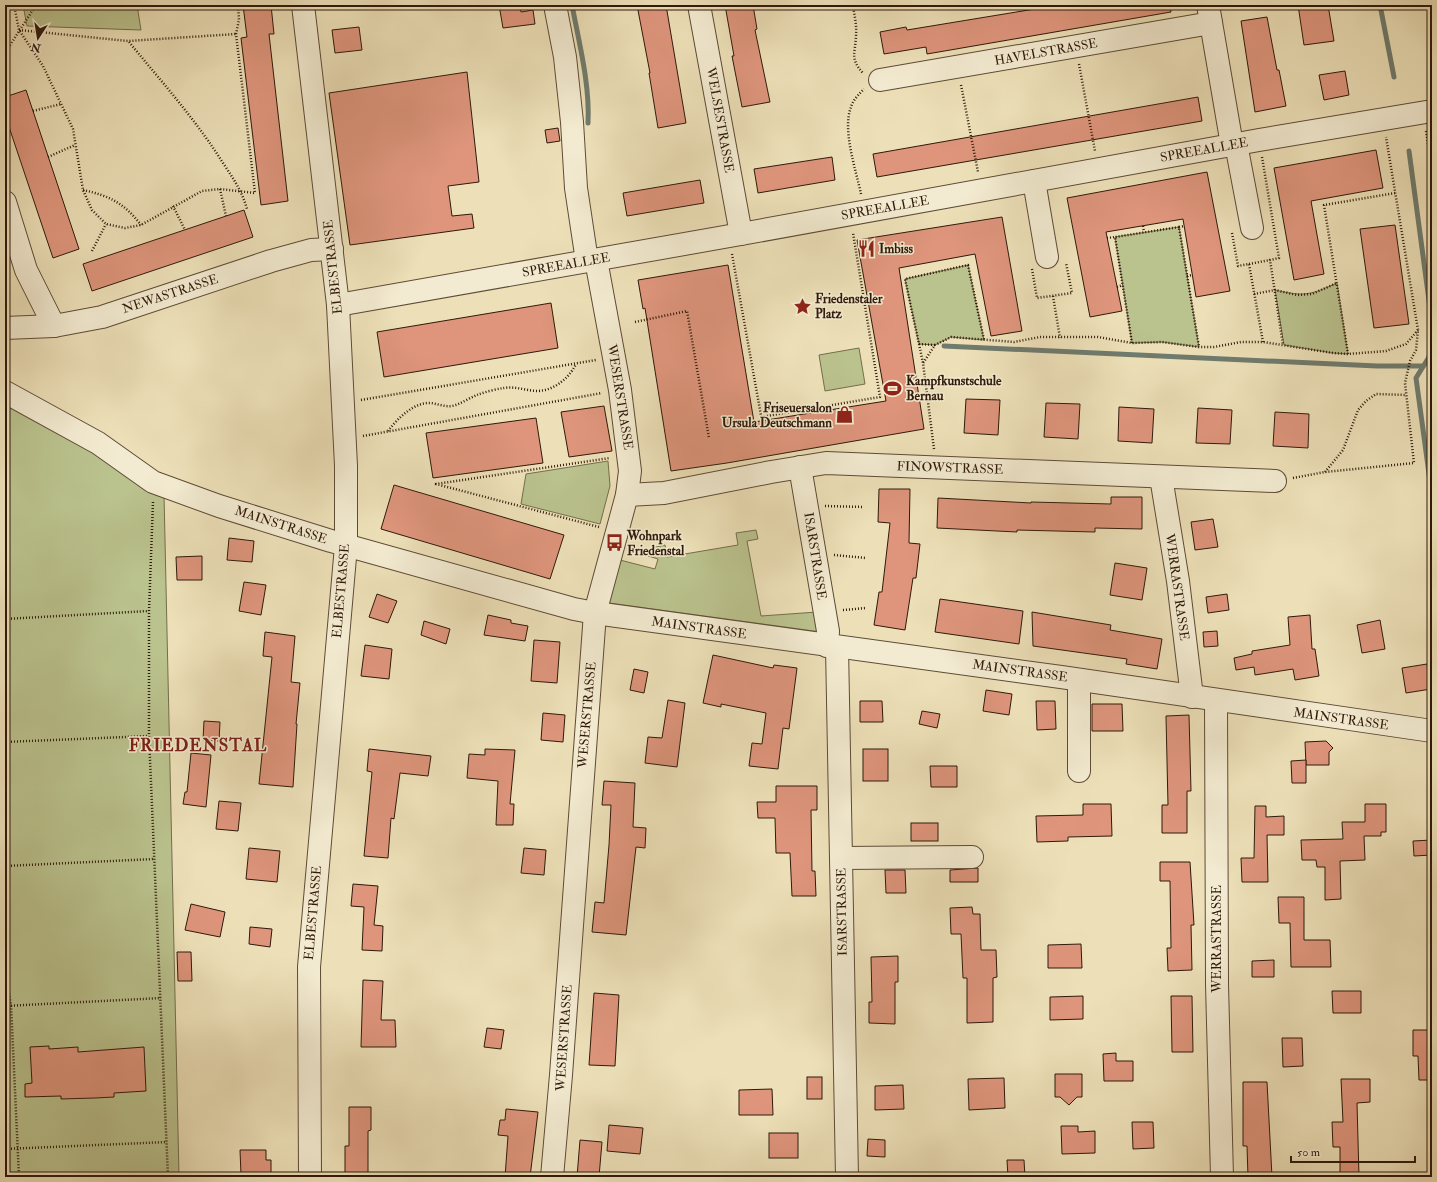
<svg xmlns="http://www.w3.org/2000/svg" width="1437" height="1182" font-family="'IM FELL Double Pica',serif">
  <rect width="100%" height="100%" fill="#ede0b8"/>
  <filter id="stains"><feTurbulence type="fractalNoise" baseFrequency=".005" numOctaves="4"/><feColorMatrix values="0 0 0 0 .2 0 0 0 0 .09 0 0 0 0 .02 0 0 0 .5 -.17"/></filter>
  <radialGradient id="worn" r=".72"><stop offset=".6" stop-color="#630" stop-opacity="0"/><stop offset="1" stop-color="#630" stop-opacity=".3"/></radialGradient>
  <g fill="#bac28d" stroke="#746e4c">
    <polygon points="23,5 137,5 141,30 27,26"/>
    <polygon points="1179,227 1199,347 1162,342 1132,343 1115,237"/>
    <polygon points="968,265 984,340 951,337 935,345 919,344 905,279"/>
    <path d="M1337,283L1348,354L1333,353L1284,345L1275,290C1305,297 1310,295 1337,283Z"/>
    <polygon points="859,348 865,384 825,391 819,355"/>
    <polygon points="5,404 48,421 164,494 179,1177 5,1177"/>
    <polygon points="608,461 610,486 600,524 521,504 526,474"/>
    <path d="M756,530L758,539L747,541L761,616L817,612L821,632L609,603L606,595L616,559L655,569L658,559L648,556C651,547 656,547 665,545L667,557L738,545L736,533Z"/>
  </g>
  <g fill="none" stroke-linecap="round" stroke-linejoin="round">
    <g stroke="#6f7b6d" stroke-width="5">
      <path d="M572,5C579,43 590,84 588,123"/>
      <polyline points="1380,5 1394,77"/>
      <polyline points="1409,151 1432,323"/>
      <polyline points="944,346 1377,366 1423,366"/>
      <polyline points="1432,347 1429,357 1416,378 1432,496"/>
    </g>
  </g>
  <g fill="#de957c" stroke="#2f190a">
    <polygon points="243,5 271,5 274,34 269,34 288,201 261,205 241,38 247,37"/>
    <polygon points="499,5 520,5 521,12 533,10 535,24 503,28"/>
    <polygon points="637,5 666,5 686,123 658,128 649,73 650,73"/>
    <polygon points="725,5 753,5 757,29 755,30 770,102 742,107 732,56 734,56"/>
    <polygon points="1059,5 1170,5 1171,12 927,54 926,47 884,54 880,32 906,27 907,30"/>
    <polygon points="1298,5 1328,5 1334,41 1304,45"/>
    <polygon points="1267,17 1277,70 1279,70 1286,106 1255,112 1241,21"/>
    <polygon points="359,27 362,50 335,53 332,30"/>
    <polygon points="1345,71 1349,95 1324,100 1319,75"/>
    <polygon points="467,72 479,182 448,186 452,216 472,214 474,228 350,245 329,93"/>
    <polygon points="26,90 79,249 53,258 5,115 5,97"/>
    <polygon points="1198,97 1202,121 877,177 873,154"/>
    <polygon points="558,128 560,141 547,143 545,130"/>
    <polygon points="1376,150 1383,188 1311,201 1324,274 1294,280 1274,168"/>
    <polygon points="832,157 835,180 758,193 754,169"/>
    <polygon points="1207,172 1230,291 1196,297 1183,219 1106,232 1122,311 1090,317 1067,198"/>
    <polygon points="700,180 704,203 627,216 623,193"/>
    <polygon points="244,210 253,237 92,291 83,264"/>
    <polygon points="1002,217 1022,331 991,336 975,254 899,268 924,429 727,463 671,471 645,308 643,309 638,280 728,265 754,422 886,401 857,240"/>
    <polygon points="1395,225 1409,324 1374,328 1360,229"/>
    <polygon points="551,303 558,348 384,377 377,332"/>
    <polygon points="966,399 1000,400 998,435 964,433"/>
    <polygon points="1046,403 1080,404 1078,439 1044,437"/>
    <polygon points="604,406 612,451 569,457 561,412"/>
    <polygon points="1119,407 1154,409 1152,443 1118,441"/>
    <polygon points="1198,408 1232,410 1230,444 1196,443"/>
    <polygon points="1275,412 1309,414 1308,448 1273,446"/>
    <polygon points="536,418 543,463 433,478 426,433"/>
    <polygon points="394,485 564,535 550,579 381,529"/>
    <polygon points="879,489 910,489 909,543 920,544 916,578 913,578 905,630 874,625 879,592 882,592 890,523 878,522"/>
    <polygon points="1111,497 1142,497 1142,529 1095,528 1095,532 1017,530 1017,532 937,528 938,498 1031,503 1031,502 1111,504"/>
    <polygon points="1213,519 1218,547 1195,550 1191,522"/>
    <polygon points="229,538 254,541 252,562 227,560"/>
    <polygon points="202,556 202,580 177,580 176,557"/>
    <polygon points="1115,563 1147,568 1142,600 1110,595"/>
    <polygon points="244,582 266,585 261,615 239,611"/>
    <polygon points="377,594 397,601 388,623 369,617"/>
    <polygon points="1227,594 1229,610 1208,613 1206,597"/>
    <polygon points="940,599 1023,611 1019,644 935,632"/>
    <polygon points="1032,612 1111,625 1110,630 1162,639 1157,669 1126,664 1127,659 1033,646"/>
    <polygon points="488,615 511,620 511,623 528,626 525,641 484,635"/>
    <polygon points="1310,615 1312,649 1315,649 1319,676 1295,680 1293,669 1255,675 1254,667 1236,670 1234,658 1252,654 1252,651 1290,645 1288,617"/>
    <polygon points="1380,620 1385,649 1362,653 1357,625"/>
    <polygon points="424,621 450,629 446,644 421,635"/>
    <polygon points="1217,631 1218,646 1204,647 1203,632"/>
    <polygon points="265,632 295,636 291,682 300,683 296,724 297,724 293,787 259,784 272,657 263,656"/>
    <polygon points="534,640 560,642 557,683 531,681"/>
    <polygon points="365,645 392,649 389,679 361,676"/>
    <polygon points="713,655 773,668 774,665 797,668 789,729 783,728 778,769 749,766 752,743 762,744 766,713 721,704 721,707 703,703"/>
    <polygon points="1427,664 1431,689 1406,693 1402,668"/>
    <polygon points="634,669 648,672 644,693 630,690"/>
    <polygon points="986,690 1012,694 1009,715 983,711"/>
    <polygon points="668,700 685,703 677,767 645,763 648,737 662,738"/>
    <polygon points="860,701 882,701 883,722 860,722"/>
    <polygon points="1036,701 1055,701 1056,729 1037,730"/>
    <polygon points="1092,704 1122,704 1123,731 1092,731"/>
    <polygon points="922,711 940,714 937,728 919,724"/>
    <polygon points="543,713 565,715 563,742 541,740"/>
    <polygon points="1189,715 1191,791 1187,791 1187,833 1162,833 1162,805 1168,805 1166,716"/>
    <polygon points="204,721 220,722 219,741 203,740"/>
    <polygon points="1326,741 1333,748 1329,752 1329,765 1306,765 1305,742"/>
    <polygon points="369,749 431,756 428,776 400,773 394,819 391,818 388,858 364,856 372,772 367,771"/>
    <polygon points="485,749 515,750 510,804 514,804 513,825 496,825 498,781 467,778 469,754 485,755"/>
    <rect x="863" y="749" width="25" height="32"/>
    <polygon points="191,753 211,755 206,807 183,804 185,792 187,792"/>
    <polygon points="1306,760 1306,783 1292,783 1291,761"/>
    <polygon points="930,766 957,766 957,787 931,787"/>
    <polygon points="604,781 635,783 633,827 646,828 645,848 636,847 626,935 592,932 595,902 604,903 609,845 611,805 602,805"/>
    <polygon points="776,786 817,786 817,810 811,810 812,871 815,871 816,896 792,896 790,853 776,853 775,818 758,818 757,802 776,802"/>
    <polygon points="219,801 241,803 238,831 216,829"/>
    <polygon points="1083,804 1111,804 1112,836 1068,837 1068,841 1037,842 1036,816 1083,815"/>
    <polygon points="1365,804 1386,804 1386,832 1381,832 1381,836 1364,836 1365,860 1340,861 1341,899 1325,900 1325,867 1317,867 1316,860 1302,860 1301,840 1343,839 1342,822 1365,822"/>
    <polygon points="1255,806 1266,806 1266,817 1284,816 1284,835 1267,835 1268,882 1242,882 1241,858 1254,858"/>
    <rect x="911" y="823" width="27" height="18"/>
    <polygon points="1432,840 1432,855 1414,856 1413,841"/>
    <polygon points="249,848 280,851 277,882 246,879"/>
    <polygon points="524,848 546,850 544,875 521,873"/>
    <polygon points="1160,862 1190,862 1194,925 1191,925 1192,970 1168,971 1167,948 1171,948 1170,881 1160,881"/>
    <polygon points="978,868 978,882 950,882 950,870"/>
    <polygon points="885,870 905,870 906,893 886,893"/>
    <polygon points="353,884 378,886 374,925 383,926 382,951 362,950 364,907 351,906"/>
    <polygon points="1278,897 1304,897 1304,940 1330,940 1331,967 1291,967 1290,923 1279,923"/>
    <polygon points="191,904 225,912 220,937 185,930"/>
    <polygon points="972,907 973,914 980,914 981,950 996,950 997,977 993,978 993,1022 967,1023 967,978 963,978 961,934 951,934 950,908"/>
    <polygon points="250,927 272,929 270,947 249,944"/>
    <polygon points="1081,944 1082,968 1048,968 1048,945"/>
    <polygon points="177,952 191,952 192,981 178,981"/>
    <polygon points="898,956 898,982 895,982 895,1024 869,1023 869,1002 872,1002 871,957"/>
    <polygon points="1274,960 1274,977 1252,977 1252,961"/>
    <polygon points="363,980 383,981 381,1020 395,1020 396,1047 361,1047"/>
    <polygon points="1332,991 1361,991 1361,1013 1333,1013"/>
    <polygon points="594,993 619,995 615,1066 589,1065"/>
    <polygon points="1083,996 1083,1019 1050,1020 1050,997"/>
    <polygon points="1171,996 1192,996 1193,1052 1172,1052"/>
    <polygon points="487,1028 504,1030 501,1049 484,1047"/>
    <polygon points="1413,1030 1432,1030 1432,1080 1419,1080 1418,1056 1413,1056"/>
    <polygon points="1282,1038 1302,1038 1303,1066 1283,1067"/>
    <polygon points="49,1046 49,1049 78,1047 78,1052 144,1047 146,1091 114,1093 114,1097 95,1098 61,1099 61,1096 25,1097 25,1084 32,1083 30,1047"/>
    <polygon points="1116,1053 1116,1061 1133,1061 1133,1081 1104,1081 1103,1054"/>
    <polygon points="1055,1074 1082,1074 1082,1097 1077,1097 1069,1105 1060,1097 1055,1097"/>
    <rect x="807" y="1077" width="15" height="22"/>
    <polygon points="1004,1078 1005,1108 969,1110 968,1079"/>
    <polygon points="1341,1079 1370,1079 1370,1102 1357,1103 1359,1177 1340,1177 1340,1147 1333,1147 1332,1122 1343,1122"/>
    <polygon points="1243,1082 1267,1082 1272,1177 1248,1177 1247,1146 1243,1146"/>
    <polygon points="903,1085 904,1109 875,1110 875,1086"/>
    <polygon points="772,1089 773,1115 739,1115 739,1090"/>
    <polygon points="349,1107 371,1107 371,1130 368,1131 368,1173 345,1173 345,1146 349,1146"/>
    <polygon points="506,1109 538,1112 530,1177 505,1177 508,1136 498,1135 500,1120 505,1120"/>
    <polygon points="1132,1122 1153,1122 1154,1148 1133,1149"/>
    <polygon points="609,1125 643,1128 640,1154 607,1151"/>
    <polygon points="1061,1126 1078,1126 1078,1132 1095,1131 1095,1153 1062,1154"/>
    <rect x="769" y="1133" width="29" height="25"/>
    <polygon points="868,1139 885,1140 885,1157 867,1156"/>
    <polygon points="580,1140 602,1142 599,1177 577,1177"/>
    <polygon points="240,1150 266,1150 266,1160 271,1160 271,1174 241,1175"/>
    <polygon points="1007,1160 1024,1160 1025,1177 1008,1177"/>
  </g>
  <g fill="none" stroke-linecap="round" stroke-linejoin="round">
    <defs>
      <g id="minor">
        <polyline points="303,5 338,305 346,466 346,546 309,967 310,1177"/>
        <polyline points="555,5 565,57 572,122 576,188 587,261"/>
        <polyline points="699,5 741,234"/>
        <polyline points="1208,5 1232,145"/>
        <polyline points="880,80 1211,23"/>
        <polyline points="1236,144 1252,228"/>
        <polyline points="1034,181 1047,257"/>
        <polyline points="5,202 26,270 54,326"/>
        <polyline points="338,305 741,234 1259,140 1432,111"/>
        <polyline points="5,328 54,326 102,317 271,261 311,250 332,249"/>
        <polyline points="5,392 98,443 153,482 219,506 331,541 574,609 595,613 1061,677 1432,731"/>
        <polyline points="800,467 828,631 827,646"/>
        <polyline points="1161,477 1178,581 1192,697"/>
        <polyline points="627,495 664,493 771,472 826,463 1275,481"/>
        <polyline points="837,647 847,1177"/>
        <polyline points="1216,700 1217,984 1222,1177"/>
        <polyline points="1079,771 1079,680"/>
        <polyline points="841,858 972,857"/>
        <polyline points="552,1177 561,1075 595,613 627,495 630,471 620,390 596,260"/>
      </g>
    </defs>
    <use href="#minor" stroke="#5e4b36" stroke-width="24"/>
    <g stroke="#2f190a" stroke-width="2.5" stroke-dasharray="1 2" stroke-linecap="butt">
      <polyline points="14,5 19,30 43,66 73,129 83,190 92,210 106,224 125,228 141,225 202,191 220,189 255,193 236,34 239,20 238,5"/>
      <path d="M853,5C854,14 857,25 856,34C856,52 849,58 863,73"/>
      <polyline points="19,30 128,41 236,34"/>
      <path d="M129,42C161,81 196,120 223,163C233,178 242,191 247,209"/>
      <polyline points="5,53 36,5"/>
      <polyline points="1079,64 1095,151"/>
      <polyline points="961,85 978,172"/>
      <polyline points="33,111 61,104"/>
      <polyline points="1426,131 1432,169"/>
      <polyline points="48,157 75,145"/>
      <polyline points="1262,157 1279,258 1270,260 1283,345"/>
      <polyline points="220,189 226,216"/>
      <path d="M83,190C110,196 124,203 141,225"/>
      <path d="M861,194C856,170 842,130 851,107C853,100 859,94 864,89"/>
      <polyline points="173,206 185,230"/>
      <polyline points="1143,226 1144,232"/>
      <polyline points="1179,227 1184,226"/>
      <polyline points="1232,233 1238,266 1249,264 1263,342"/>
      <polyline points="1107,238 1115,237"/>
      <polyline points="92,251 106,224"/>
      <polyline points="732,254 762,421"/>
      <polyline points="1249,264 1270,260"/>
      <polyline points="1032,269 1037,298 1072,293 1066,263"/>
      <polyline points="1187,276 1192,275"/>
      <polyline points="1117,287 1123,285"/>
      <polyline points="1254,294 1275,290 1297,295 1312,294 1337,283"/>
      <polyline points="1053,296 1060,338"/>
      <polyline points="635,322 687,311 709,438"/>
      <polyline points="1132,343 1115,237 1179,227 1199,347"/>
      <polyline points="919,344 923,363"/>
      <polyline points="935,345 919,344 905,279 968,265 984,340"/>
      <polyline points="1348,354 1324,205 1395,193"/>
      <polyline points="361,400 596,360"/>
      <polyline points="761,417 880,397 853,233"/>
      <path d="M388,431C398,418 414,402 431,403C438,404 445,407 452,406C461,404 469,398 477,395C485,392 496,389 504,388C516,386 527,391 538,391C555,390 569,378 576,364"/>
      <polyline points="363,436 602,393"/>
      <polyline points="934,449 923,363 935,345 951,337 1014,342 1040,337 1098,337 1132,343 1162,342 1199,347 1214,347 1241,342 1263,342 1333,353 1348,354 1386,351 1406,344 1418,330"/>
      <polyline points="1325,472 1343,450 1358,410 1366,401 1376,394 1406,395"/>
      <polyline points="1293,478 1325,472 1414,463 1405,383 1410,361 1416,350 1418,330 1386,137"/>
      <polyline points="153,502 149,611 149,736 168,1177"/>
      <polyline points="825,506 864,507"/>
      <polyline points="599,527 436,484 610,458"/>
      <polyline points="834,555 866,558"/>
      <polyline points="843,610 866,608"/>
      <polyline points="5,619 149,611"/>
      <polyline points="5,742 149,736"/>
      <polyline points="5,866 154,859"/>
      <polyline points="5,973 11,1005 19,1177"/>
      <polyline points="5,1006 161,998"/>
      <polyline points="5,1149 167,1142"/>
    </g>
    <use href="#minor" stroke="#f3ebd1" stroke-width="22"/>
  </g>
  <defs>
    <symbol id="restaurant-bare" viewBox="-9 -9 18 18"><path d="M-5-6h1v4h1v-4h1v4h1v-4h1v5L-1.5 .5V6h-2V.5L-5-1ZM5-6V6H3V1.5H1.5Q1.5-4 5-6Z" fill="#8f2418" stroke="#f3ebd1" stroke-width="2.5" paint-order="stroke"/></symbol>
    <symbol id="sight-bare" viewBox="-9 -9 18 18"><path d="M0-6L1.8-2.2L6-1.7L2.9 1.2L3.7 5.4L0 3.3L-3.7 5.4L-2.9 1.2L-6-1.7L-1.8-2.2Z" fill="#8f2418" stroke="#f3ebd1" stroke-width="2.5" paint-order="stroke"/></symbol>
    <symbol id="stadium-bare" viewBox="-9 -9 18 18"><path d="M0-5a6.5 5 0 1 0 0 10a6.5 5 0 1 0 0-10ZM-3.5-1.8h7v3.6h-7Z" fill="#8f2418" stroke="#f3ebd1" stroke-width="2.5" paint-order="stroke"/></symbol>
    <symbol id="shop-bare" viewBox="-9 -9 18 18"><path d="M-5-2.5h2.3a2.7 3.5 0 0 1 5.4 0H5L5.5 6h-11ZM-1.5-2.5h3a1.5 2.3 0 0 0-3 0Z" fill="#8f2418" stroke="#f3ebd1" stroke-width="2.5" paint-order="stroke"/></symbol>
    <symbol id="bus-bare" viewBox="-9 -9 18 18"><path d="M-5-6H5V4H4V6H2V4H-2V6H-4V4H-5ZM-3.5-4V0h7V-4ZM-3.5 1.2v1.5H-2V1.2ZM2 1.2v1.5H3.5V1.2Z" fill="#8f2418" stroke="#f3ebd1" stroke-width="2.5" paint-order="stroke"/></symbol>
  </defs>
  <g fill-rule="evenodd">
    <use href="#restaurant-bare" x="854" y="236" width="25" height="25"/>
    <use href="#sight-bare" x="790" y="294" width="25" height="25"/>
    <use href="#stadium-bare" x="880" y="376" width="25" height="25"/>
    <use href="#shop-bare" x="832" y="402" width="25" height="25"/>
    <use href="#bus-bare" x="602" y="530" width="25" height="25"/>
  </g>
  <g text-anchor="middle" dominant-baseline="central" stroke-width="3" stroke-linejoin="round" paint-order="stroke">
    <g font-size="13" fill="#2f190a" stroke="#f3ebd1">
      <text transform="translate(1046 52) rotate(-10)">HAVELSTRASSE</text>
      <text transform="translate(720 120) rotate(80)">WELSESTRASSE</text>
      <text transform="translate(1204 150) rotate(-10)">SPREEALLEE</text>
      <text transform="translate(885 208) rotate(-10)">SPREEALLEE</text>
      <text transform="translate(566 265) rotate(-10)">SPREEALLEE</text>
      <text transform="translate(333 267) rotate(-96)">ELBESTRASSE</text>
      <text transform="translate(170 294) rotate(-18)">NEWASTRASSE</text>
      <text transform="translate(620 397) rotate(81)">WESERSTRASSE</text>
      <text transform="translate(950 468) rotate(2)">FINOWSTRASSE</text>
      <text transform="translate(281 525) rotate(18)">MAINSTRASSE</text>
      <text transform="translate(815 556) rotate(81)">ISARSTRASSE</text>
      <text transform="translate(1177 587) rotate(82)">WERRASTRASSE</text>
      <text transform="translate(341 591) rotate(-85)">ELBESTRASSE</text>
      <text transform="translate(699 628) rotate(8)">MAINSTRASSE</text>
      <text transform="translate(1020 671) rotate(8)">MAINSTRASSE</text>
      <text transform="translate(587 715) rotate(-85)">WESERSTRASSE</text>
      <text transform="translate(1341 719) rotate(8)">MAINSTRASSE</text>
      <text transform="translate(842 912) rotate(-91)">ISARSTRASSE</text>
      <text transform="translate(313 913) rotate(-85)">ELBESTRASSE</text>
      <text transform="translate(1217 939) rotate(-90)">WERRASTRASSE</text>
      <text transform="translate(564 1038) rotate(-86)">WESERSTRASSE</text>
    </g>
    <g font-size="13" font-weight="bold" fill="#2f190a" stroke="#f3ebd1" text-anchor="start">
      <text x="879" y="249">Imbiss</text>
      <text x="815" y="299">Friedenstaler<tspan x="815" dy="15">Platz</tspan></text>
      <text x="906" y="381">Kampfkunstschule<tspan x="906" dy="15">Bernau</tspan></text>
      <text x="832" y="408" text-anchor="end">Friseuersalon<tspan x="832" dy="15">Ursula Deutschmann</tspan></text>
      <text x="627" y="536">Wohnpark<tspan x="627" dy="15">Friedenstal</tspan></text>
    </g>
    <g font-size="17" font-weight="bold" letter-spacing="1" fill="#7a1f14" stroke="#f3ebd1">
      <text x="198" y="745">FRIEDENSTAL</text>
    </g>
  </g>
  <rect width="1437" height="1182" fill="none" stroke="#ede0b8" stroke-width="20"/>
  <rect x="6" y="6" width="1425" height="1170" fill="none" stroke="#2f190a" stroke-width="2"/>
  <rect x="10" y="10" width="1417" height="1162" fill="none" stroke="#2f190a"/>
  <g transform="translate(38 38) rotate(192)" stroke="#f3ebd1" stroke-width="3" paint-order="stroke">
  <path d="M0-3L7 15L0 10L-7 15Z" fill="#2f190a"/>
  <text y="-6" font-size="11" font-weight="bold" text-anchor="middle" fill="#2f190a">N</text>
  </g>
  <path d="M1291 1156v6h124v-6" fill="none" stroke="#2f190a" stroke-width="2"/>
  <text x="1297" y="1156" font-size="12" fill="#2f190a" stroke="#f3ebd1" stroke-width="3" paint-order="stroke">50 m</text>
  <rect width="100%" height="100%" filter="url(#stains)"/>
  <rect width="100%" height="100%" fill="url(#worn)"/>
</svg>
